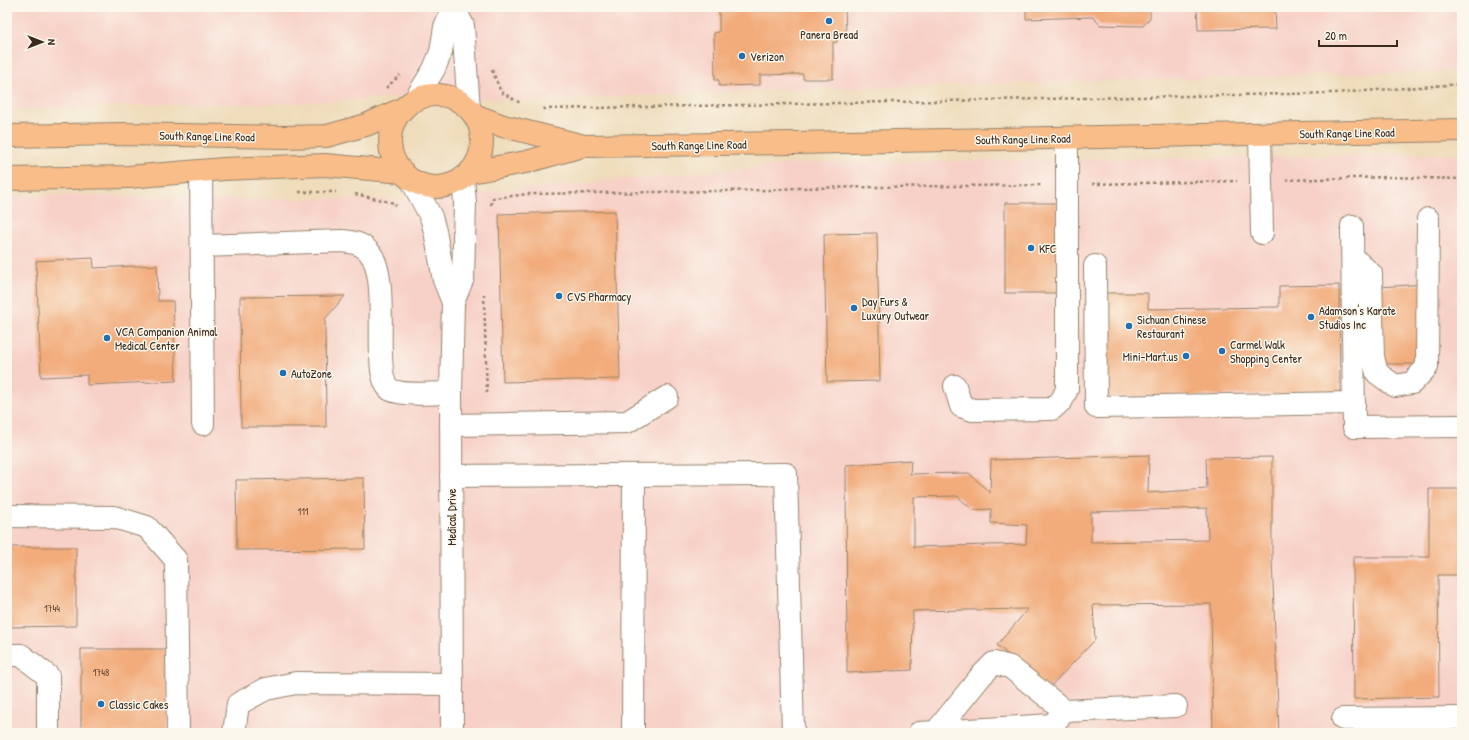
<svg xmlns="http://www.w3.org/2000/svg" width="1469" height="740" font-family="'Patrick Hand',sans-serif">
  <rect width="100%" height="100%" fill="#fbf7ec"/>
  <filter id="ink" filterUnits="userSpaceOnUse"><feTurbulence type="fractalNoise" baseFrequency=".025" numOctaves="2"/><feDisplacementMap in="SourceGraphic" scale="8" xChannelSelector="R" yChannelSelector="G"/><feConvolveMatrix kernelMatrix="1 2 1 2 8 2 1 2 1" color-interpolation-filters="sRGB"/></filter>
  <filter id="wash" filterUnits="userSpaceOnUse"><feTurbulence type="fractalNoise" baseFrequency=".012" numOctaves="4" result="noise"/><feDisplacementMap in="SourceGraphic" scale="16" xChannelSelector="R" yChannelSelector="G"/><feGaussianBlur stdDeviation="0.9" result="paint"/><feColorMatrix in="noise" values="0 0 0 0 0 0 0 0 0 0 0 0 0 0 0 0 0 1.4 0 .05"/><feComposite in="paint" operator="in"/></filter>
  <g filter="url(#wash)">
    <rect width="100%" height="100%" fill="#efdcbb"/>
    <g fill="#f7d1c8">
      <polygon points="7,7 1462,7 1462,71 710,92 533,101 428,96 273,104 172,104 7,110"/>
      <polygon points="1462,154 1462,733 7,733 7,196 70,195 213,199 420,199 801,163"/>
    </g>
    <g id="blocks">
      <g fill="#f2ab7a" fill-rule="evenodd">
        <polygon points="719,7 845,7 846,35 837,35 837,42 833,42 833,79 803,79 803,74 760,75 760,85 719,86 719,80 715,80 714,33 719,32"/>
        <polygon points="1026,7 1150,7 1150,18 1143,26 1100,25 1093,17 1026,19"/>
        <polygon points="1197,7 1275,7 1276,29 1198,30"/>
        <rect x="1005" y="203" width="52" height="90"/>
        <polygon points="615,211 620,379 503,382 499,214"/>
        <polygon points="877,233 880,381 827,382 824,234"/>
        <polygon points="93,258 94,268 157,265 158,301 173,301 176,381 87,385 87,375 41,377 36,261"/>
        <polygon points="1425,284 1425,364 1379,364 1379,287"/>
        <polygon points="1339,285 1340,393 1106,397 1104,293 1148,293 1148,309 1279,307 1279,286"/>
        <polygon points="345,296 325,319 326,427 241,427 240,297"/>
        <path d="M1149,455L1148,493L1207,489L1206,458L1272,457V559L1279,733H1213L1211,604L1093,605L1095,640L1048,689L997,645L1028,609L913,611L912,670L847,673L846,465L911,460L910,474L969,473L990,493L991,460ZM957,496L973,510L991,509V523L1027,525L1026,544L914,547V497ZM1207,508L1208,540L1091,542V512Z"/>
        <polygon points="364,478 365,549 237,550 236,480"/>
        <polygon points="1429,489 1462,489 1462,575 1438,575 1439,697 1354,699 1353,557 1429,557"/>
        <polygon points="7,547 76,547 76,626 7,627"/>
        <polygon points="81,649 166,649 167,733 81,733"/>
      </g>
    </g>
  </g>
  <g filter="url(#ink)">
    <use href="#blocks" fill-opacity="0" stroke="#95836c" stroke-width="1"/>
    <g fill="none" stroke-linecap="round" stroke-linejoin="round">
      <defs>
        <g id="minor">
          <polyline points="454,7 463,26 469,109"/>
          <polyline points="415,100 434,69 441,52 445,27 453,7"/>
          <polyline points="1260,134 1262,233"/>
          <polyline points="201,171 203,424"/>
          <polyline points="412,181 431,217 435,231 444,280 453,302"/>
          <polyline points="1352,226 1354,427 1462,426"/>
          <path d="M202,246L342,241C352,242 362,243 369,252C393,278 369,378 391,390C403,396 437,393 451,393"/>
          <polyline points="1353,258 1371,274 1373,357 1377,373 1395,386 1412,383 1427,367 1428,219"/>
          <polyline points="1095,266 1096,407 1354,403"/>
          <polyline points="955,386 961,406 973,410 1052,409 1062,400 1067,389 1067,138"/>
          <polyline points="451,425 627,422 667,397"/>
          <polyline points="451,476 786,474 793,733"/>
          <polyline points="7,516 114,517 147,527 176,560 178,733"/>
          <polyline points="7,655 21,655 48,676 48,733"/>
          <polyline points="1343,719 1462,718"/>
          <polyline points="234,733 238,704 266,689 296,683 452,684"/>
          <polyline points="452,733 451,393 453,302 463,278 465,203 463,178"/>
          <polyline points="633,733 634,475"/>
          <polyline points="919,733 1052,725 1065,711 1176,706"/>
          <polyline points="935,733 981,676 994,663 1010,667 1065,711"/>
        </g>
        <g id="major">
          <circle cx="436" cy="141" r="46"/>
          <polyline points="474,115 503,126 584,146 795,143 1462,130"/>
          <polyline points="7,136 122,134 284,137 327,136 366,125 402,109"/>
          <polyline points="470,172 526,162 583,146"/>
          <polyline points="7,179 128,177 224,169 325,165 403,172"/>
        </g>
      </defs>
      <use href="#minor" stroke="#95836c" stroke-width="24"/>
      <use href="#major" stroke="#95836c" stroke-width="24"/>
      <g stroke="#95836c" stroke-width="2.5" stroke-dasharray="3 3" stroke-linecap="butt">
        <polyline points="492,70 501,92 522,104"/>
        <polyline points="386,88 400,75"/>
        <polyline points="543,109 1335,93 1462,84"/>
        <polyline points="1286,180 1388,177 1462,179"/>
        <polyline points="1092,184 1237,181"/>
        <polyline points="299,192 336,192"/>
        <polyline points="355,194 394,203 396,206"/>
        <polyline points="491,205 493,198 529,194 721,191 770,190 794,188 1043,185"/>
        <polyline points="484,294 487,395"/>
      </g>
      <use href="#minor" stroke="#fff" stroke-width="22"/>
      <use href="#major" stroke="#f8bd89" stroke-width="22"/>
    </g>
  </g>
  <g fill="#1f6fb2" stroke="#fbf7ec" stroke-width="1.5">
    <circle cx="829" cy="21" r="4"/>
    <circle cx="742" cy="56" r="4"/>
    <circle cx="1031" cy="248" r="4"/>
    <circle cx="559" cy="296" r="4"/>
    <circle cx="854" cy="308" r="4"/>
    <circle cx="1311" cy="317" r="4"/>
    <circle cx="1129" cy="326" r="4"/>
    <circle cx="107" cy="338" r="4"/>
    <circle cx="1222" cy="351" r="4"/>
    <circle cx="1186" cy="356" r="4"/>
    <circle cx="283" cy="373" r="4"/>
    <circle cx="101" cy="704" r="4"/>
  </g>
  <g text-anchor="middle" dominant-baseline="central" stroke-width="3" stroke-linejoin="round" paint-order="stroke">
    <g font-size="10" fill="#694a35">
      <text x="303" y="511">111</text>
      <text x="52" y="608">1744</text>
      <text x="101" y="672">1748</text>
    </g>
    <g font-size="12" fill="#3b2a1e" stroke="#fbf7ec" text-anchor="start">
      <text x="829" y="34" text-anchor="middle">Panera Bread</text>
      <text x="750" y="56">Verizon</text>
      <text x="1039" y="248">KFC</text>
      <text x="567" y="296">CVS Pharmacy</text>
      <text x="862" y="301">Day Furs &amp;<tspan x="862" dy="14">Luxury Outwear</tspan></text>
      <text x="1319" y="310">Adamson's Karate<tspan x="1319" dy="14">Studios Inc</tspan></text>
      <text x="1137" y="319">Sichuan Chinese<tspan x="1137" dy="14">Restaurant</tspan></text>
      <text x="115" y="331">VCA Companion Animal<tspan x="115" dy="14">Medical Center</tspan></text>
      <text x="1230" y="344">Carmel Walk<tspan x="1230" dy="14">Shopping Center</tspan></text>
      <text x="1178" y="356" text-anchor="end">Mini-Mart.us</text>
      <text x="291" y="373">AutoZone</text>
      <text x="109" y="704">Classic Cakes</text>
    </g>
    <g font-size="12" fill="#3b2a1e" stroke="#fbf7ec">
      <text transform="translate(1347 133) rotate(-1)">South Range Line Road</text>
      <text transform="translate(207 136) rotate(1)">South Range Line Road</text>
      <text transform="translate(1023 139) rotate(-1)">South Range Line Road</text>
      <text transform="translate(699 145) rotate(-1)">South Range Line Road</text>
      <text transform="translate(451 517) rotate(-90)">Medical Drive</text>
    </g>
  </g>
  <rect width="1469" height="740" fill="none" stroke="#fbf7ec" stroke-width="24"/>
  <g transform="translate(42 42) rotate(90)" stroke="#fbf7ec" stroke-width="3" paint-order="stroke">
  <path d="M0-3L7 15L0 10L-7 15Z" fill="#3b2a1e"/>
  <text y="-6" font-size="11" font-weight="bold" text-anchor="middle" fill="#3b2a1e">N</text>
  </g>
  <path d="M1319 40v6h78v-6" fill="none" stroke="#3b2a1e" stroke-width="2"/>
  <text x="1325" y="40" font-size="12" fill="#3b2a1e" stroke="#fbf7ec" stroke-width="3" paint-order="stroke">20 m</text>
</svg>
